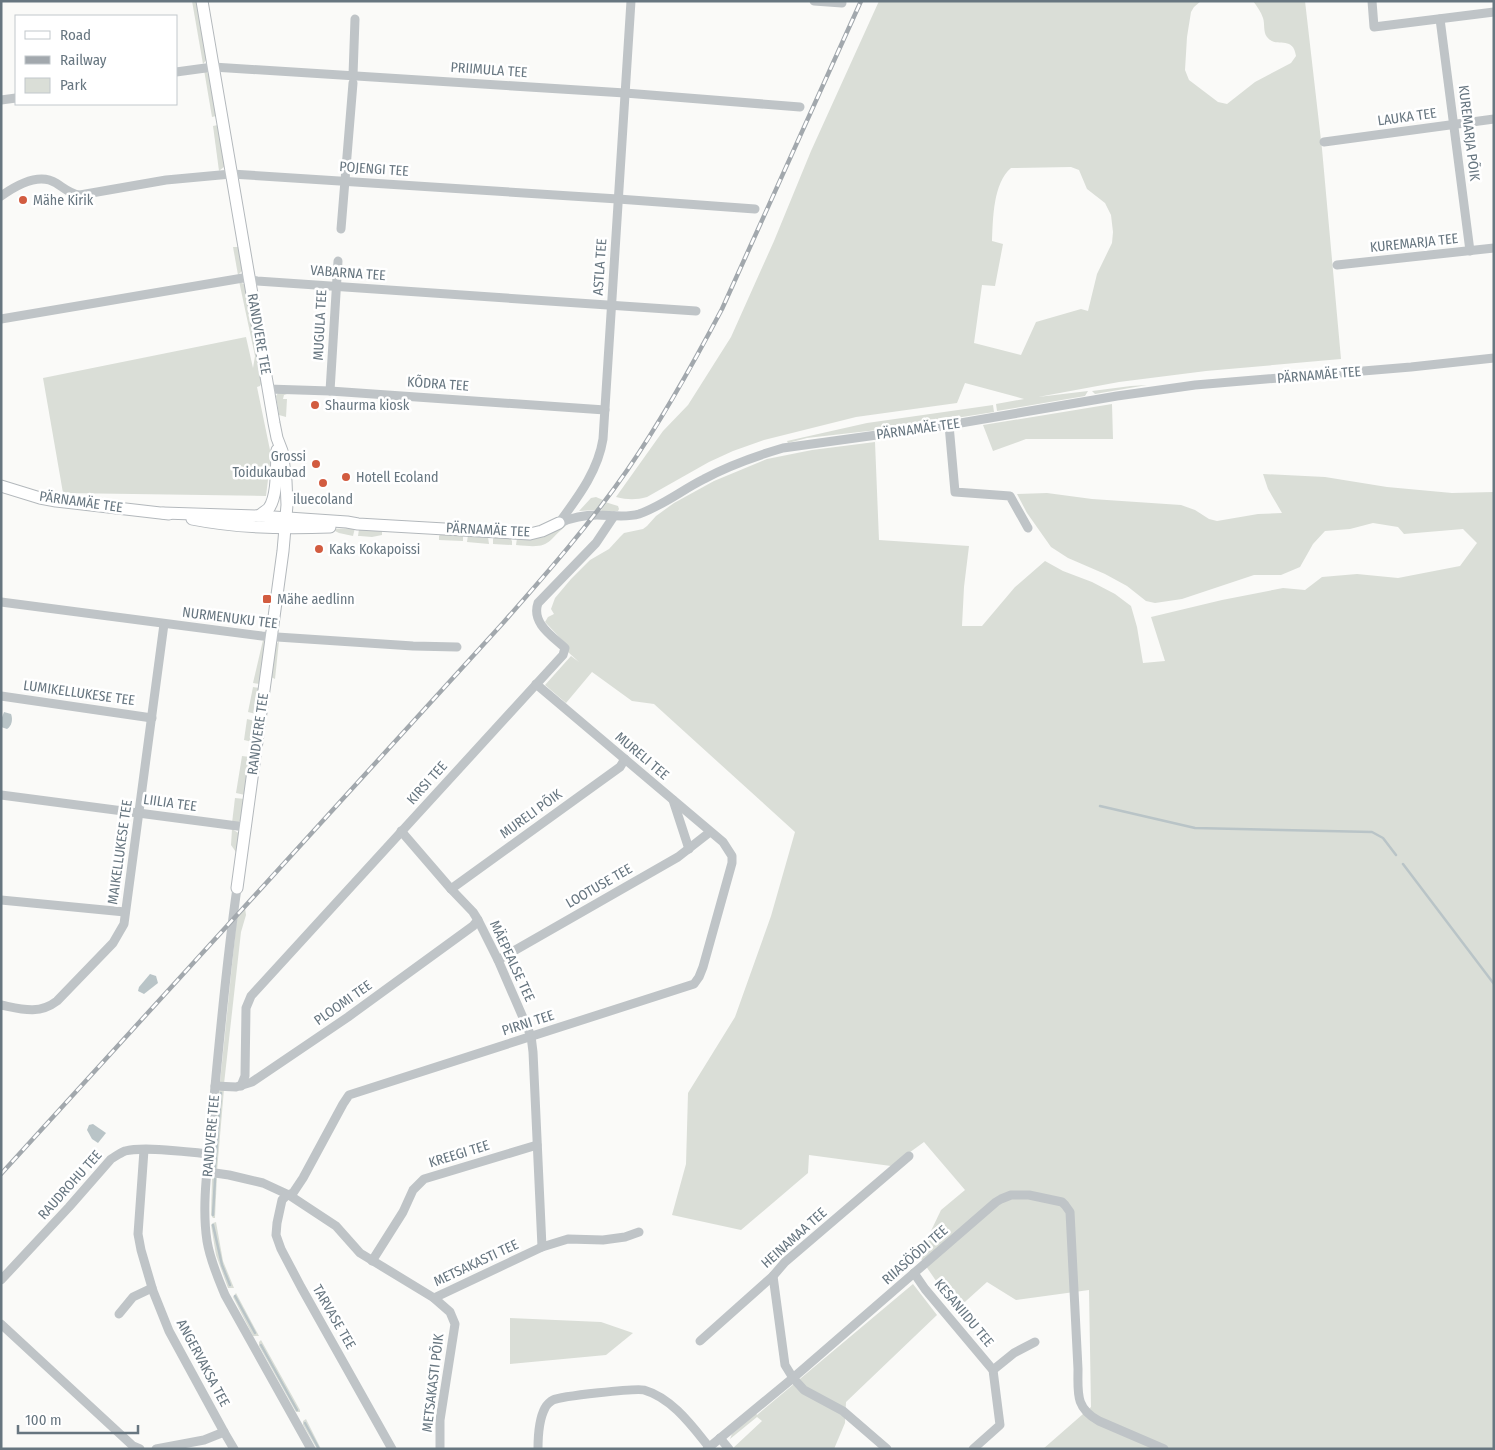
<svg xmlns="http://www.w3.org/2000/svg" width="1495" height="1450" font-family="'Fira Sans Condensed',sans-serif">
  <rect width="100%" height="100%" fill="#fafaf8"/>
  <g fill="#daded7" fill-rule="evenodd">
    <polygon points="192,1 197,2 207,59 203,64"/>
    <path d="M879,1H1201L1194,7L1191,12L1187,37L1185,70L1189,80L1218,102L1227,104L1255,82L1291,63L1296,56C1293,34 1276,49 1267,37C1263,32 1265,24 1263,18C1261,12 1257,6 1253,1H1305L1322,149L1341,359L1206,371L1119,382L1038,397L1088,391L1085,396L997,411L996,404L1024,399L965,383L957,403L856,417L764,440L733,451L709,462L647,497C636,500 628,500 616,497L663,431L688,405L731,337L774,241L811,151ZM1071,167L1079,170L1087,189L1105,203L1111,215L1113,232L1112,243L1097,274L1088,311L1081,309L1036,322L1021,355L974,343L982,285L995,286L1003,244L992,241C993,219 993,183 1011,168Z"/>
    <polygon points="204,70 207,72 210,77 216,116 212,117"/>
    <polygon points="218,125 225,166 219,171 213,126"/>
    <polygon points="233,247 238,247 243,270 238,275"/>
    <polygon points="239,281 245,285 262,382 260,386 257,387 271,455 266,496 63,493 43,378 246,337 253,368 255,356"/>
    <polygon points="1147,385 1095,394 1092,391 1131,386"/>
    <polygon points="278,393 288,393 287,394 284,395 283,399 287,399 286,417 279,415 276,396"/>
    <polygon points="1112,404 1113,439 1026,439 993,451 983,425"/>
    <polygon points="993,405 994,412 886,429 807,438 788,443 787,441 867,423"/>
    <polygon points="875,442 879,540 969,546 964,587 962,626 982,626 1015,587 1045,561 1063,571 1092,582 1115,594 1131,606 1137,627 1143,663 1165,661 1151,617 1222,600 1283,588 1305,590 1322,577 1357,574 1398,578 1460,566 1477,543 1463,529 1404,534 1398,527 1373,523 1350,529 1325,531 1313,544 1300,567 1281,575 1254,575 1182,599 1155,603 1146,601 1127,586 1105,574 1068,558 1051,547 1027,513 1017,494 1047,493 1092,499 1181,505 1195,510 1209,519 1217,521 1258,514 1282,513 1268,489 1263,474 1325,477 1387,487 1452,493 1494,492 1494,1449 1043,1449 1091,1407 1089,1290 1016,1300 987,1282 956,1310 919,1256 941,1210 965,1190 924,1142 891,1166 809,1155 808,1173 741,1230 672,1215 686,1164 688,1093 735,1017 771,916 795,832 654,704 632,701 592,672 566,703 545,685 571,656 579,662 568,652 564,642 545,622 548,617 554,614 551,609 555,598 571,579 590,560 609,549 620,537 624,533 643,529 647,526 656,516 674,503 714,481 767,459 812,450"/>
    <polygon points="596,497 603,500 596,510 579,511 591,498"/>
    <polygon points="605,502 618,506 619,509 618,511 601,511"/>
    <path d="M569,523C544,543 553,549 516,545L517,538Z"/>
    <polygon points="355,528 353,536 339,533 331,529"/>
    <polygon points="359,529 382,531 382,535 372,537 360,536 358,536"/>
    <polygon points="442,532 463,535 463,541 439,540 439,536"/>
    <polygon points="468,535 488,537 489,544 467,542"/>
    <polygon points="494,537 510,538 512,541 512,545 493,544 493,539"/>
    <polygon points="263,640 267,641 260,684 253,683"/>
    <polygon points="279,641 275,679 271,677 275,646"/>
    <polygon points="253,687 260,688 256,714 248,712"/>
    <polygon points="247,719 255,721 252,742 244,740"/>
    <polygon points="242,756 250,757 245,795 236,793"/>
    <polygon points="235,798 245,799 242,818 239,822 232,823"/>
    <polygon points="232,829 240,834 238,855 231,845"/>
    <polygon points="245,908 246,915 241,932 224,1084 220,1082 237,916"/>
    <polygon points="224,1089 217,1171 213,1168 219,1091"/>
    <polygon points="217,1175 215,1218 213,1218 211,1215 212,1178"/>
    <polygon points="216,1222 223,1261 234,1288 228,1288 216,1255 211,1225 213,1223"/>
    <polygon points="913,1284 937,1315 846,1402 845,1423 834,1449 732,1449 762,1421 757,1417 730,1439 732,1434 756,1413 757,1415"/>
    <polygon points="236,1293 259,1336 253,1336 233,1297"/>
    <polygon points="510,1318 601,1322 633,1333 606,1355 510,1364"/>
    <polygon points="261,1340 300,1410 300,1412 296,1412 263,1353 259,1346 259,1342"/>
    <polygon points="306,1419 321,1449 317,1449 303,1425 303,1421"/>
  </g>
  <g fill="#b9c4c7">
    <path d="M4,712L11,714C13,719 12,726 7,729L1,727V720Z"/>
    <polygon points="150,974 156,976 158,983 144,994 138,991 139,987"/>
    <polygon points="93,1124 106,1133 98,1143 92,1139 87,1130 89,1125"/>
  </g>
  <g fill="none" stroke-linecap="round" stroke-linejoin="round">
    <g stroke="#b9c4c7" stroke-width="2.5">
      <polyline points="1100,806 1195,828 1372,832 1383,838 1396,855"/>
      <polyline points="1403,864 1494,984"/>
      <polyline points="215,1167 221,1093"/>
      <polyline points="213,1215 215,1179"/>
      <polyline points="213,1225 222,1265 230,1285"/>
      <polyline points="235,1296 255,1333"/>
      <polyline points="261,1345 297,1410"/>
      <polyline points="305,1423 319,1449"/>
    </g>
    <defs>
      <g id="major">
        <polyline points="202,1 274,423 277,438 282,451 286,481 287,505 283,551 237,888"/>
        <polyline points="1,486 40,498 56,501 169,514"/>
        <polyline points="163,513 259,516 347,522 358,524 530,534 542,531 559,523"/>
        <path d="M259,516C262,513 266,511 269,508C278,495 276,466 277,450"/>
        <path d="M192,519C237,528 284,529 330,527"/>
      </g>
    </defs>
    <use href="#major" stroke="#b3b8bc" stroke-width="13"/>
    <g stroke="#bfc4c7" stroke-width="9">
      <polyline points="814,1 842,3"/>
      <polyline points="1372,1 1374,27 1494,12"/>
      <polyline points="1440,19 1470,251"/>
      <polyline points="176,72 213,67 625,93 800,107"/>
      <polyline points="353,75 355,19"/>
      <polyline points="1,100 16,98"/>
      <polyline points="1324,142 1494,119"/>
      <path d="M1,196C15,186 39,172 56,183C64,188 70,194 80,195L166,180L231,174L618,199L755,209"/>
      <polyline points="341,229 353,83"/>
      <polyline points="1337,265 1494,248"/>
      <polyline points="1,319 243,278 257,281 696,311"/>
      <polyline points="268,389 330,391 605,410"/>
      <polyline points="330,391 338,261"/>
      <polyline points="949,425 955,492 1010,496 1028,528"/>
      <path d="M559,523C571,518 584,515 597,515C610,515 626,518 639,514C662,506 682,490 704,479C728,466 756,456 783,448L949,425L1117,396L1195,385L1411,367L1494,358"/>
      <path d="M559,523C578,497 598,471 603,439L631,1"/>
      <polyline points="1,602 262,636 413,646 457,647"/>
      <polyline points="1,696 152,718"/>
      <polyline points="1,795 245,827"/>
      <polyline points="673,800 689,849"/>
      <polyline points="401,831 451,889 473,912 478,920 498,960 531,1036 533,1052 542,1247"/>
      <path d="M237,888C226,965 219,1042 212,1119C209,1158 201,1202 207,1241C210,1260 218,1278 225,1295L311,1449"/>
      <polyline points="451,889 620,767 625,759"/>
      <polyline points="1,900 125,912"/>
      <polyline points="498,960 678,857 710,832"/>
      <path d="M1,1005C21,1009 39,1015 57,1001L113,943L124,924L164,624"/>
      <polyline points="215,1086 236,1087 252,1082 348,1017 473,926 478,920"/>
      <path d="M241,1086L245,1076L246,1008L251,996L563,655L565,648C552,636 531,623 538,603L596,543L614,516"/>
      <polyline points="144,1150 138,1234 141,1250 153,1291 169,1331 224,1432 234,1449"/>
      <polyline points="208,1172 229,1175 263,1183 289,1195 336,1226 360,1253 434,1298 542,1247 568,1239 603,1240 625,1237 639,1232"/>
      <polyline points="372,1261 403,1212 413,1190 424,1179 537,1145"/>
      <polyline points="914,1273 925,1289 993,1370 1000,1425 973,1449"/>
      <polyline points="773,1276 785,1365 793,1378 804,1390 843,1411 887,1449"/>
      <path d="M1,1280L69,1207L111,1159C116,1156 120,1153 125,1151C144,1146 188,1152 209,1154"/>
      <polyline points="434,1298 450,1312 455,1324 440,1420 440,1449"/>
      <polyline points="119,1314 133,1297 152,1288"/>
      <polyline points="1,1324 133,1446 140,1449"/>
      <polyline points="700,1341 773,1276 785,1262 909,1156"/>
      <polyline points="993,1370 1014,1353 1035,1342"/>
      <polyline points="720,1438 729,1449"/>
      <polyline points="156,1449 204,1440 224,1432"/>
      <polyline points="392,1449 301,1287 281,1249 276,1235 277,1223 282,1200 286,1196 293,1193 303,1178 343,1104 349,1095 694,984 699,977 703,967 732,863 732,856 723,842 536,684"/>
      <path d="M538,1449C538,1436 539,1419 545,1408C546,1405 551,1401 553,1400C561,1396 636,1388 644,1390C672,1398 692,1426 709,1447"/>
      <path d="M707,1449L793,1378L996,1202L1001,1199L1011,1195H1029L1062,1202L1065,1205L1070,1212L1078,1369C1078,1393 1075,1408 1099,1421L1164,1449"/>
    </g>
    <use href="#major" stroke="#fff" stroke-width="11"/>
    <defs>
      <path id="rail" d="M1,1174L503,623C547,573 590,524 628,469C663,418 693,364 722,309L861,1"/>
    </defs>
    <use href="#rail" stroke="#a2a8ad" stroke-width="4.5"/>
    <use href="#rail" stroke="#fff" stroke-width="2.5" stroke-dasharray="8" stroke-linecap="butt"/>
  </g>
  <g fill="#d25c40" stroke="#fff" stroke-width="2">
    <circle cx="23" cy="200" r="5"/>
    <circle cx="315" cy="405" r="5"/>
    <circle cx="316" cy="464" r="5"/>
    <circle cx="346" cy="477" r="5"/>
    <circle cx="323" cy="483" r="5"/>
    <circle cx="319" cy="549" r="5"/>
    <rect x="262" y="594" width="10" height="10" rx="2.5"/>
  </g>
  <g text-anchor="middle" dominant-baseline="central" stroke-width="5" stroke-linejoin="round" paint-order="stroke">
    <g font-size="14" fill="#677680" stroke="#fff">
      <text transform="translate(489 70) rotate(4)">PRIIMULA TEE</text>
      <text transform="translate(1407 117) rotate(-8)">LAUKA TEE</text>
      <text transform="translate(1469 133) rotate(83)">KUREMARJA PÕIK</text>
      <text transform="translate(374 169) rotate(4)">POJENGI TEE</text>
      <text transform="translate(1414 243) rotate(-6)">KUREMARJA TEE</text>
      <text transform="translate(600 267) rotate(-86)">ASTLA TEE</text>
      <text transform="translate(348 273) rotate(4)">VABARNA TEE</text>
      <text transform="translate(320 325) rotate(-87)">MUGULA TEE</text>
      <text transform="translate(259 334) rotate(80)">RANDVERE TEE</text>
      <text transform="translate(1319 375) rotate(-5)">PÄRNAMÄE TEE</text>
      <text transform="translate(438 384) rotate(4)">KÕDRA TEE</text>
      <text transform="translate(918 429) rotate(-8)">PÄRNAMÄE TEE</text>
      <text transform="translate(81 502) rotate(8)">PÄRNAMÄE TEE</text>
      <text transform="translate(488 530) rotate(3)">PÄRNAMÄE TEE</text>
      <text transform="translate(230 618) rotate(7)">NURMENUKU TEE</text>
      <text transform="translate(79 693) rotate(8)">LUMIKELLUKESE TEE</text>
      <text transform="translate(258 734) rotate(-82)">RANDVERE TEE</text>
      <text transform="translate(642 756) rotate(40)">MURELI TEE</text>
      <text transform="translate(427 783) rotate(-48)">KIRSI TEE</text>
      <text transform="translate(170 803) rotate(8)">LIILIA TEE</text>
      <text transform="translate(531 814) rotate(-36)">MURELI PÕIK</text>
      <text transform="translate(120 852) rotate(-82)">MAIKELLUKESE TEE</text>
      <text transform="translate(599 886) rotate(-30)">LOOTUSE TEE</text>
      <text transform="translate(512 961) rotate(65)">MÄEPEALSE TEE</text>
      <text transform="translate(343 1003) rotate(-35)">PLOOMI TEE</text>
      <text transform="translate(528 1023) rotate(-18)">PIRNI TEE</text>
      <text transform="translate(211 1136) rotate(-85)">RANDVERE TEE</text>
      <text transform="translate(459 1154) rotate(-17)">KREEGI TEE</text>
      <text transform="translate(70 1185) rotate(-48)">RAUDROHU TEE</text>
      <text transform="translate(794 1238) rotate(-42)">HEINAMAA TEE</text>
      <text transform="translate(915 1255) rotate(-41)">RIIASÖÖDI TEE</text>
      <text transform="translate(476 1263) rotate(-25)">METSAKASTI TEE</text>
      <text transform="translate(964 1313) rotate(50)">KESANIIDU TEE</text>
      <text transform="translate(334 1317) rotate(60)">TARVASE TEE</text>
      <text transform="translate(203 1363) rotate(62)">ANGERVAKSA TEE</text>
      <text transform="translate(433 1383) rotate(-83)">METSAKASTI PÕIK</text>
    </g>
    <g font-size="14" fill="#677680" stroke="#fff" text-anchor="start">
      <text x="33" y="200">Mähe Kirik</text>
      <text x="325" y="405">Shaurma kiosk</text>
      <text x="306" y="456" text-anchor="end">Grossi<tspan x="306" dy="16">Toidukaubad</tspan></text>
      <text x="356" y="477">Hotell Ecoland</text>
      <text x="323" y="499" text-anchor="middle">iluecoland</text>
      <text x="329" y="549">Kaks Kokapoissi</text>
      <text x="277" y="599">Mähe aedlinn</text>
    </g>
  </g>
  <rect width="1495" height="1450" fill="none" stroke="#677680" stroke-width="5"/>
  <rect x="15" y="15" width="162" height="90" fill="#ffffff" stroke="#c2c8cc"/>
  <rect x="25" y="31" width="25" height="8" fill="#ffffff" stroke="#c2c8cc"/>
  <text x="60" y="40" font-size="15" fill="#677680">Road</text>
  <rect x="25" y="56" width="25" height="8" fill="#a2a8ad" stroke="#c2c8cc"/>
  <text x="60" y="65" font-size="15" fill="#677680">Railway</text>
  <rect x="25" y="78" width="25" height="15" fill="#daded7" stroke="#c2c8cc"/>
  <text x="60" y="90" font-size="15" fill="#677680">Park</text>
  <path d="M18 1425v8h120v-8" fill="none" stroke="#677680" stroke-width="2.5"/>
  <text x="25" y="1425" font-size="15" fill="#677680" stroke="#ffffff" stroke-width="4" paint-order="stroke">100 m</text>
</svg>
